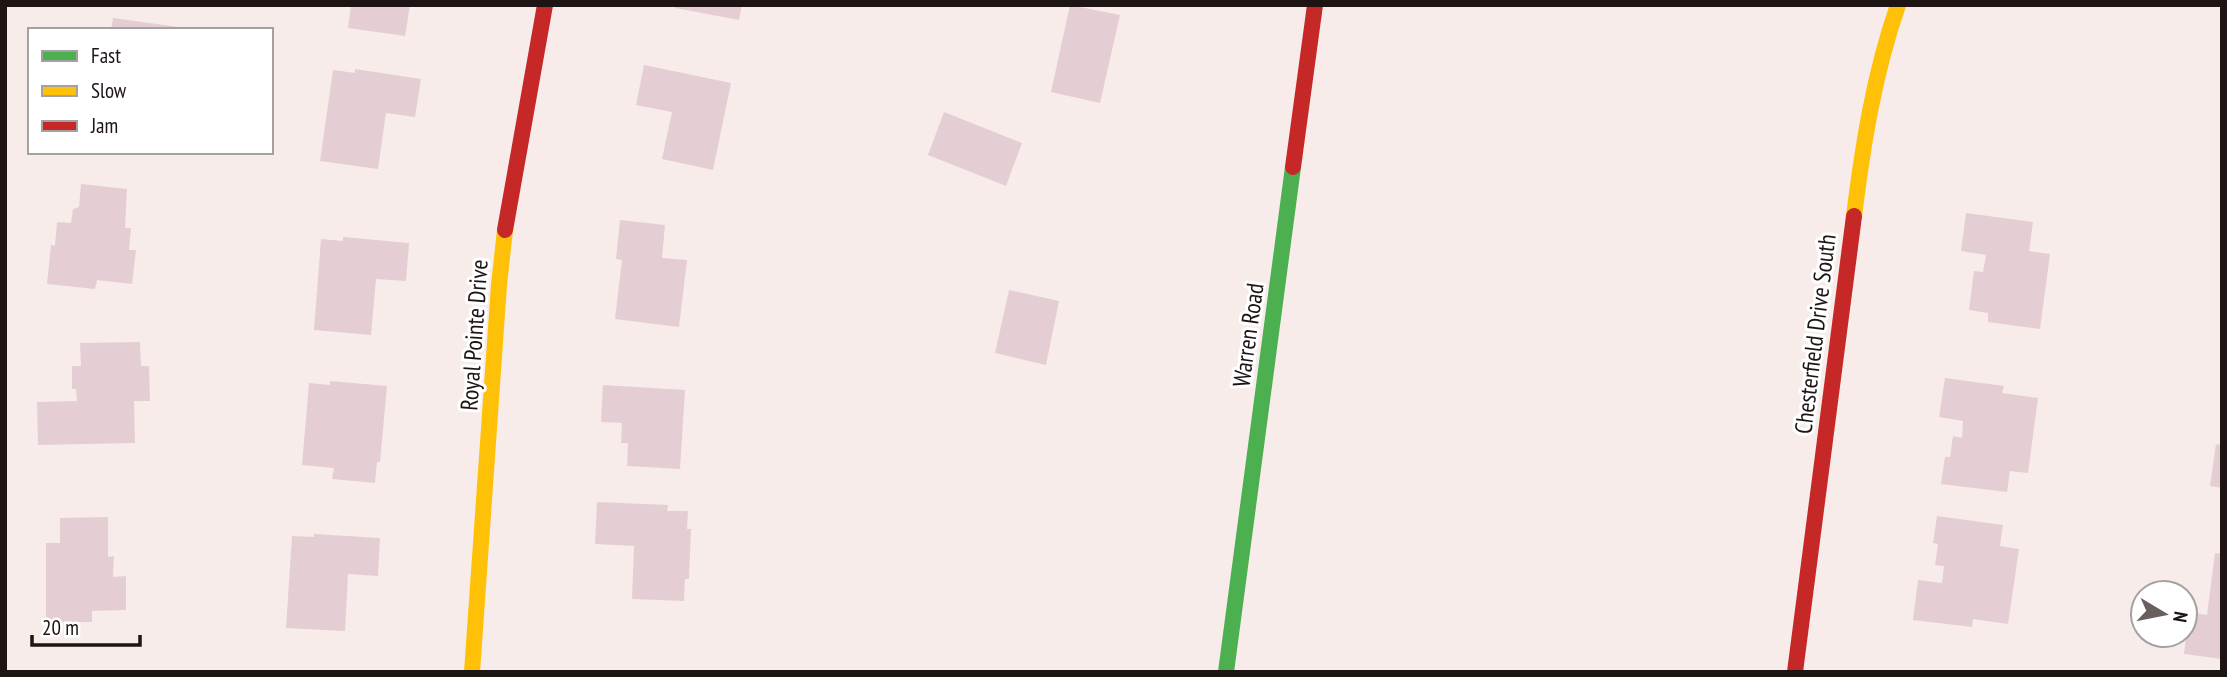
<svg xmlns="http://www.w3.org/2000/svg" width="2227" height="677" font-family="'PT Sans Narrow',sans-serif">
  <rect width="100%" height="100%" fill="#f7ecea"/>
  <g fill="#e4ced3">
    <polygon points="351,5 410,5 405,36 348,28"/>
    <polygon points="676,5 742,5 739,20 675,8"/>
    <polygon points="1070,5 1120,15 1100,103 1051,92"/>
    <polygon points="113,18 179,27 179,30 111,30"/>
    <polygon points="644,65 731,83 713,170 662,159 672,112 636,105"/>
    <polygon points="355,69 421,79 415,117 386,113 378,169 320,161 333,70 355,73"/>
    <polygon points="944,112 1022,143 1006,186 928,155"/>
    <polygon points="81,184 127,189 125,228 131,228 129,250 136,250 132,284 97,280 95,289 47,284 51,245 55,246 57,222 71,223 73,209 79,207"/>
    <polygon points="1966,213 2033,222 2029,251 2050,254 2040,329 1988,322 1988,313 1969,310 1974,271 1983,272 1986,255 1961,251"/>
    <polygon points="620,220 665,225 662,258 687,260 679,327 615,319 622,260 616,259"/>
    <polygon points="343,237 409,243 406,281 376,279 371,335 314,330 321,239 343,241"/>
    <polygon points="1009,290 1059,301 1046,365 995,353"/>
    <polygon points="140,342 141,366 149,366 150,401 134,401 135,443 38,445 37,402 77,401 76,389 72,389 72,366 81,366 80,343"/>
    <polygon points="1945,378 2004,386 2002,393 2038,398 2028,473 2010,471 2007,492 1941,484 1945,457 1950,457 1953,436 1962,438 1963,421 1939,417"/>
    <polygon points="330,381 387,386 380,462 377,462 375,483 332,479 334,468 302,465 309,383 330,385"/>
    <polygon points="603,385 685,390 680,469 627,466 628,443 621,443 622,423 601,422"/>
    <polygon points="2216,444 2222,445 2222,488 2210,486"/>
    <polygon points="597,502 668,505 667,511 688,511 687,529 691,529 689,579 685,579 684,601 632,599 634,546 595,544"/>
    <polygon points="1937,516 2003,525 2000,546 2019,549 2008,624 1973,619 1972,627 1913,620 1918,580 1942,583 1944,566 1935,565 1938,544 1933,543"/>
    <polygon points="108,517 108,557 114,556 113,577 126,576 126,610 92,611 92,622 46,622 46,543 60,543 60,518"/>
    <polygon points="314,534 380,538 378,576 348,574 345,631 286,628 292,536 314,537"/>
    <polygon points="2215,553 2222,554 2222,659 2184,654 2189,612 2207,615"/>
  </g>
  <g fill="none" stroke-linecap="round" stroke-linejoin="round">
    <polyline stroke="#4caf50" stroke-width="16" points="1226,672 1293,167"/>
    <g stroke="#ffc107" stroke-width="16">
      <path d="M1854,216C1863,144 1874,74 1898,5"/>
      <polyline points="472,672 499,285 505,230"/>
    </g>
    <g stroke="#c62828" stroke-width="16">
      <polyline points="1293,167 1315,5"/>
      <polyline points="505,230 545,5"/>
      <polyline points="1795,672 1854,216"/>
    </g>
  </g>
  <g text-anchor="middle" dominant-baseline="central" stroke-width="6" stroke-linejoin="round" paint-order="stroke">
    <g font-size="24" fill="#1d1413" stroke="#fff">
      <text transform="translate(1815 334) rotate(-83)">Chesterfield Drive South</text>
      <text transform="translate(474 335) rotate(-86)">Royal Pointe Drive</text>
      <text transform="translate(1248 335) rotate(-82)">Warren Road</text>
    </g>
  </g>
  <rect width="2227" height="677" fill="none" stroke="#1d1413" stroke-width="14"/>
  <rect x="28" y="28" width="245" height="126" fill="#ffffff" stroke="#a5a1a1" stroke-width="2"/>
  <rect x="42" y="51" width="35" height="10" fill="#4caf50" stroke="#a5a1a1" stroke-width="2"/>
  <text x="91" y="63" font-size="21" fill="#1d1413">Fast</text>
  <rect x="42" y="86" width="35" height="10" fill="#ffc107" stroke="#a5a1a1" stroke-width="2"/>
  <text x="91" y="98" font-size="21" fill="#1d1413">Slow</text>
  <rect x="42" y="121" width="35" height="10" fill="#c62828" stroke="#a5a1a1" stroke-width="2"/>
  <text x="91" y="133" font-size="21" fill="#1d1413">Jam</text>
  <g transform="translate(2164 614) rotate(100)"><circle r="33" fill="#ffffff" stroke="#a5a1a1" stroke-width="2"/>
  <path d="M0-5L12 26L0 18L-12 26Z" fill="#69605e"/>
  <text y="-10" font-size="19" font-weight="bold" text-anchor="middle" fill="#1d1413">N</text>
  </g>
  <path d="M32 635v10h108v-10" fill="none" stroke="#1d1413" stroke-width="3.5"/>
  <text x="42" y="635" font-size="21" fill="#1d1413" stroke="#ffffff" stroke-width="5" paint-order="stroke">20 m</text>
</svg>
